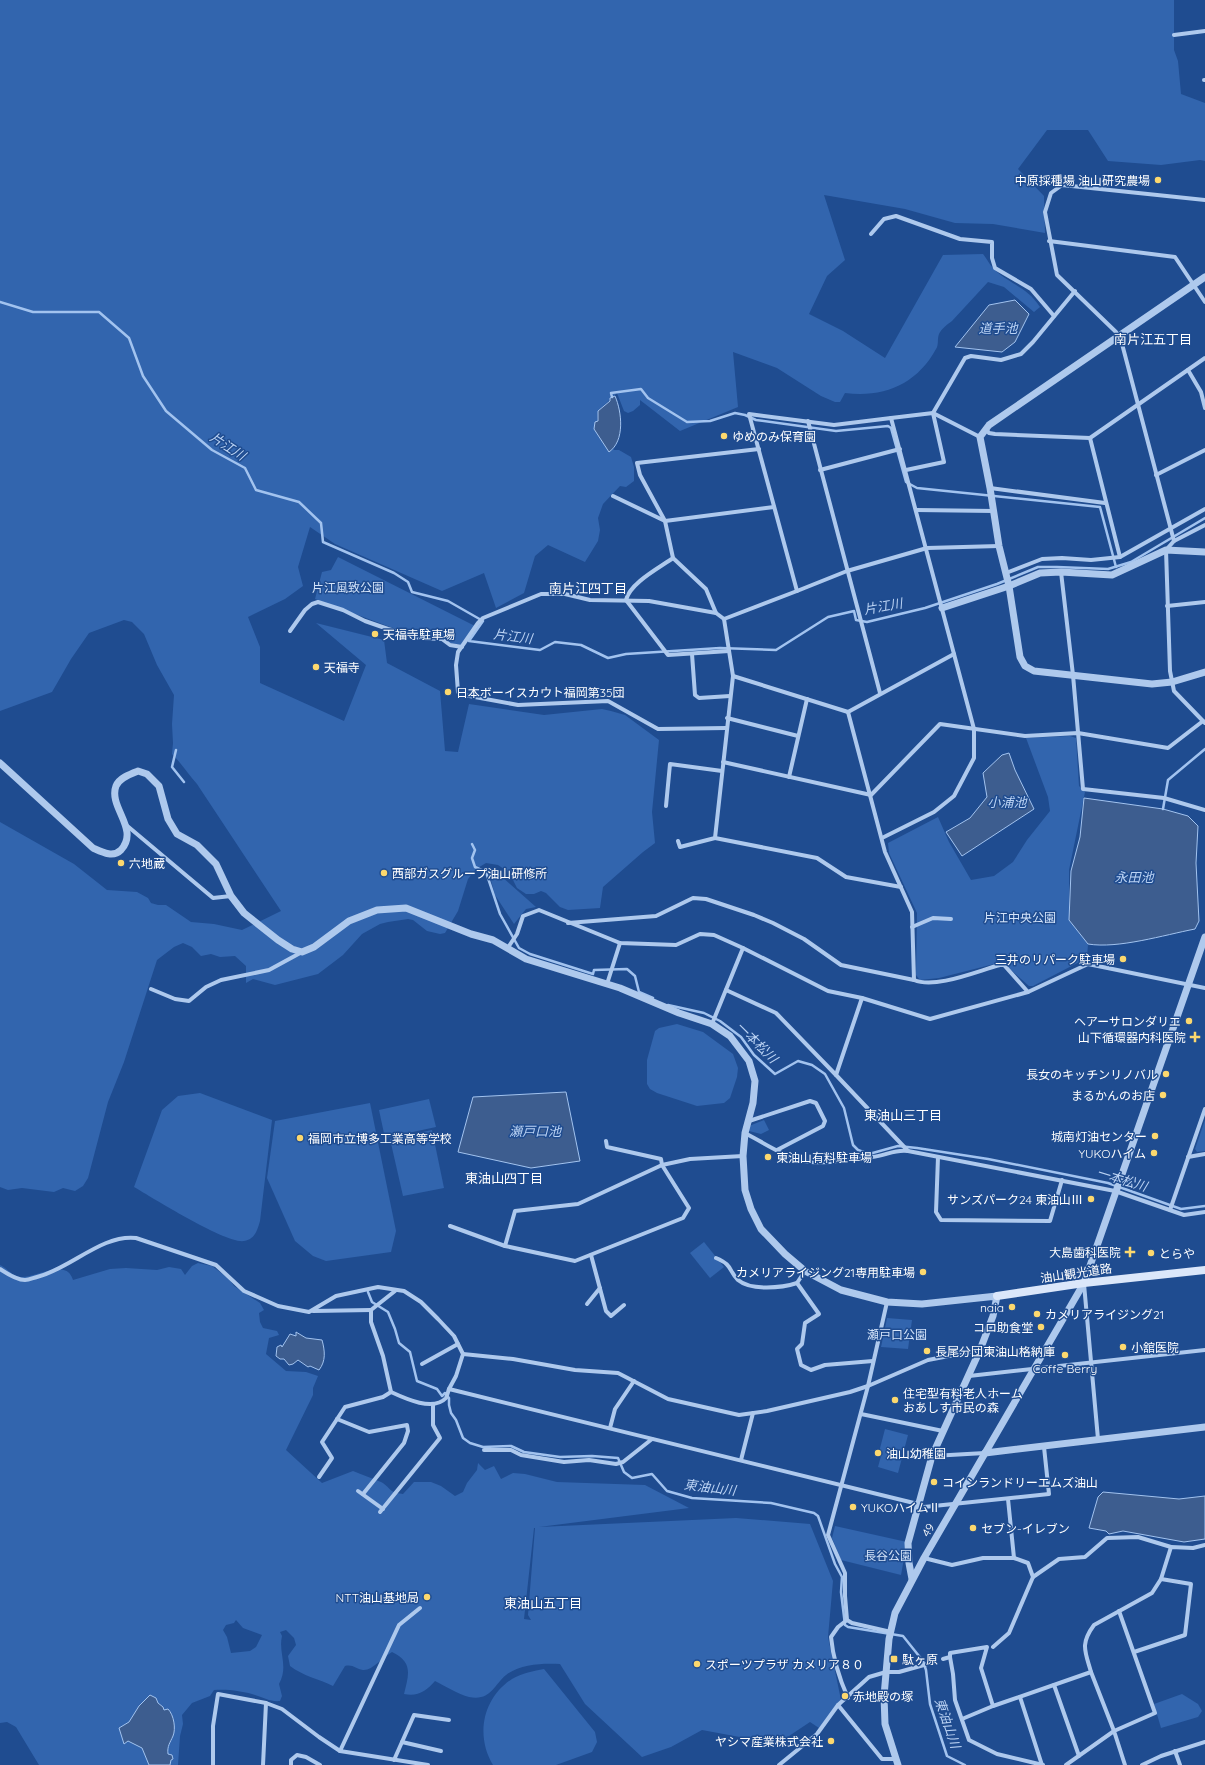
<svg xmlns="http://www.w3.org/2000/svg" width="1205" height="1765" font-family="Quicksand,'Noto Sans JP',sans-serif">
  <rect width="100%" height="100%" fill="#1f4c90"/>
  <g fill="#3265ae" fill-rule="evenodd">
    <path d="M0,0H1174V50L1178,61L1181,94L1205,103V161L1200,160L1161,165L1108,161L1088,130H1047L1018,169L1044,196L1045,233L993,224L955,223L905,209L824,195L845,260L827,276L809,314L843,331L885,358L943,255L983,254C987,259 991,267 996,271C1013,286 1027,287 1040,307L1034,312L1004,287L988,282C976,295 964,308 952,321C948,324 941,329 939,334C937,339 939,345 936,349C917,384 884,398 845,393L840,402H835L821,396L777,368L733,352L738,407L680,431L640,400V405L633,411L628,413L624,411L617,393L598,411L597,425L614,450H619L631,457L634,467V481L626,487L620,486L603,504L598,518L600,530L598,541L585,562L548,545L535,556L524,593L496,608L484,573L442,591L335,544L310,527L298,567L303,586L285,599L248,617L260,647V683L344,721L366,665L316,623L384,640L387,663L440,691L445,751L458,752L469,704L544,715L602,709L611,711L625,715L659,740L652,812L655,843L643,852L603,887L600,908L568,910L560,907L546,893L541,891L534,894H526L517,888L511,876L504,869L498,865L486,863L476,869L468,879L458,911L445,933L440,934L427,931L413,920L408,919L388,922L380,924L362,934L343,955L318,974L275,985L253,979L246,983V966L235,956L220,957L211,954L201,956L192,947L183,943L174,947L157,960L124,1062L108,1102L88,1178L83,1186L75,1191L63,1188L54,1192L22,1188L8,1190L0,1187V822L74,864L107,890L137,892L148,898L151,903L158,905H166L191,922L214,924L242,930L281,911L197,784C188,774 182,764 172,754L173,743L172,724L174,695L157,665L144,634L132,622L124,620L89,633L71,659L52,692L0,711Z"/>
    <polygon points="338,557 475,626 461,645 450,643 443,637 421,636 390,627 315,599 322,572 331,570"/>
    <polygon points="1070,736 1076,738 1079,786 1085,792 1069,870 1069,920 1088,944 1087,958 1033,986 1029,986 1002,962 939,978 920,980 916,975 917,913 889,853 888,843 938,817 949,842 971,880 994,876 1013,862 1027,840 1050,811 1048,797 1026,738"/>
    <polygon points="493,869 536,907 526,909 514,924 495,895 489,873"/>
    <polygon points="677,1024 703,1032 733,1054 738,1068 737,1077 730,1098 724,1103 697,1106 657,1093 650,1089 647,1084 647,1060 655,1031 659,1028"/>
    <path d="M200,1093L272,1120L260,1221C257,1231 255,1239 244,1241C226,1244 153,1198 134,1187L162,1110L178,1096Z"/>
    <polygon points="429,1099 436,1127 385,1138 379,1110"/>
    <polygon points="370,1103 396,1231 391,1252 326,1261 313,1256 295,1241 267,1178 275,1121"/>
    <polygon points="764,1120 769,1130 761,1134 749,1131 749,1126"/>
    <polygon points="1205,1120 1205,1151 1197,1152 1195,1149"/>
    <polygon points="432,1130 444,1188 403,1196 390,1139"/>
    <polygon points="704,1242 724,1267 710,1278 690,1253"/>
    <path d="M198,1263L212,1266L229,1279L234,1286L260,1303L264,1310L259,1313L260,1322L263,1328L277,1331L279,1335L269,1338L266,1354L286,1371L306,1372L318,1376L313,1388V1395L286,1450L322,1483L353,1471C362,1475 372,1478 381,1482C392,1488 387,1492 403,1494L414,1482H431L441,1486L455,1496L463,1492L467,1483L477,1470L478,1463L485,1470L494,1466L501,1479L513,1473L525,1474L557,1482L645,1485L689,1508L539,1527L736,1518L810,1524L833,1581L828,1637L841,1700L819,1728L810,1722L789,1736L772,1743L702,1730L671,1747L642,1757L585,1704L560,1664C543,1663 520,1664 506,1675C493,1686 491,1701 469,1697C458,1694 445,1686 435,1681C426,1691 418,1697 404,1694C409,1674 413,1662 392,1652C383,1657 372,1671 363,1670C356,1669 353,1664 345,1666L333,1686C319,1679 303,1676 290,1666L288,1656L296,1645L294,1638L286,1630L280,1632L282,1636C278,1653 289,1666 279,1684L282,1696L280,1701C271,1702 264,1698 255,1695C243,1691 227,1689 214,1690L210,1696L192,1703L182,1715L183,1724L180,1736L178,1765H39L16,1727L7,1722L0,1723V1265C8,1269 12,1276 21,1277C37,1278 66,1257 73,1280L110,1269L126,1268L157,1270L169,1267L181,1269L185,1275L192,1266ZM534,1528H535L528,1615L531,1620L524,1619ZM236,1620L243,1628L262,1635L256,1647L250,1651L231,1653L227,1637L223,1630L226,1625L234,1623Z"/>
    <polygon points="887,1318 912,1320 908,1349 881,1347"/>
    <polygon points="885,1429 908,1435 898,1473 878,1467 881,1456 878,1456"/>
    <polygon points="835,1526 907,1542 901,1575 841,1560 832,1538"/>
    <path d="M544,1669L595,1732L597,1742L592,1752L556,1765H493C475,1735 483,1698 512,1679C522,1673 534,1671 544,1669Z"/>
    <polygon points="1182,1694 1198,1704 1202,1711 1198,1717 1161,1728 1154,1704"/>
  </g>
  <g fill="#3d5d8f" stroke="#a2c3ef">
    <polygon points="1015,300 1029,314 1015,342 1002,352 955,347 989,305"/>
    <path d="M615,396C622,412 625,441 609,452L594,429L595,422L598,421V411L610,401V398Z"/>
    <polygon points="1009,753 1015,770 1034,809 962,856 946,832 970,818 987,797 983,773 1002,755"/>
    <path d="M1084,798L1163,809L1188,816L1198,826L1196,863L1199,921L1195,929C1164,935 1118,949 1088,944L1069,920L1071,871L1080,837Z"/>
    <polygon points="566,1092 580,1161 531,1168 458,1152 473,1097"/>
    <path d="M296,1332L306,1338L322,1340C325,1351 326,1361 319,1370L310,1366L308,1367L298,1360L293,1364L289,1365L284,1359H280L276,1356L277,1347L281,1345L282,1347L290,1334L296,1336Z"/>
    <polygon points="1103,1492 1179,1499 1205,1496 1205,1539 1184,1542 1123,1531 1109,1534 1106,1531 1089,1528 1098,1497"/>
    <path d="M150,1695L156,1698L158,1703L163,1707L164,1710L168,1709C174,1715 176,1729 173,1736C170,1743 167,1746 168,1754L172,1755L173,1759L171,1760L170,1765H149L142,1748L128,1741L124,1744L119,1728L129,1722L139,1706Z"/>
  </g>
  <g fill="none" stroke-linecap="round" stroke-linejoin="round">
    <g stroke="#a2c3ef" stroke-width="2.5">
      <polyline points="0,302 33,312 99,312 129,338 143,376 166,411 212,450 245,468 256,490 299,502 321,523 323,542 394,573 408,582 412,592 448,601 483,621 469,641 540,650 555,642 581,645 608,658 626,654 720,648 776,650 828,617 854,611 856,620 867,622 925,608 997,584 1038,567 1057,567 1108,569 1131,562 1205,518"/>
      <polyline points="612,397 611,393 641,389 648,398 687,422 710,421 735,413 745,415 756,420 836,431 888,426 891,428 906,482 917,488 1100,507 1116,567"/>
      <polyline points="176,750 172,767 184,782"/>
      <polyline points="1163,809 1168,780 1205,749"/>
      <polyline points="472,844 475,850 472,858 475,867 486,872 500,914 519,948 530,954 593,974 594,970 627,969 635,976 639,992 653,998"/>
      <polyline points="668,1005 704,1013 720,1021 741,1037 754,1055 775,1074 798,1061 812,1065 825,1074 844,1108 853,1145 858,1150 869,1154 898,1146 917,1148 988,1159 1108,1183 1181,1209 1205,1206"/>
      <polyline points="368,1292 372,1302 388,1312 395,1329 399,1343 410,1352 417,1381 437,1389 442,1396 445,1393 449,1398 449,1405 451,1413 456,1420 463,1438 470,1443 483,1447 511,1446 524,1452 560,1457 592,1456 618,1458 624,1472 632,1478 652,1474 667,1491 692,1498 771,1503 814,1513 818,1516 835,1564 842,1577 841,1592 845,1625 848,1627 903,1636 923,1661 926,1670 930,1704 947,1756 965,1765"/>
    </g>
    <g stroke="#aec9ed" stroke-width="4">
      <polyline points="1174,35 1205,31"/>
      <polyline points="1204,80 1205,80"/>
      <polyline points="871,234 884,219 896,216 960,239 992,242 992,258 995,268 1031,289 1054,316"/>
      <polyline points="1049,241 1175,257 1205,302"/>
      <polyline points="1188,370 1201,392 1205,408"/>
      <polyline points="891,418 834,425 749,414 797,591 847,571 927,548 999,546"/>
      <polyline points="808,421 880,693"/>
      <polyline points="986,429 989,433 995,434 1090,438 1205,358"/>
      <polyline points="1090,438 1120,557"/>
      <polyline points="820,470 900,449"/>
      <polyline points="906,470 944,462 933,413 965,358 971,356 1001,360 1021,354 1033,342 1075,291"/>
      <polyline points="1156,475 1205,450"/>
      <polyline points="990,488 1105,503"/>
      <polyline points="613,496 665,521 774,507"/>
      <polyline points="916,510 994,511"/>
      <polyline points="1174,541 1121,340 1116,332 1057,275 1045,212 1051,193 1062,185 1205,200"/>
      <polyline points="673,558 706,589 716,613"/>
      <polyline points="1061,572 1073,675 1083,789 1164,798 1205,810"/>
      <polyline points="1006,573 1042,559 1062,558 1091,560 1120,557 1205,509"/>
      <polyline points="1167,606 1205,602"/>
      <polyline points="290,631 305,610 312,604 318,602 343,610 365,621 388,629 420,638 442,639 450,645 462,647"/>
      <path d="M729,651L668,655L626,600C630,583 659,568 673,558L665,521L640,475L637,463L759,449"/>
      <polyline points="692,654 695,695 699,698 730,696"/>
      <polyline points="733,676 848,712 954,654"/>
      <polyline points="727,718 798,736"/>
      <polyline points="1203,721 1174,691 1170,671 1166,550 1174,541 1205,525"/>
      <polyline points="726,728 658,729 608,701 518,705 464,695 458,692 456,665 458,652 478,623 483,618 541,594 565,594 590,600 649,601 716,613 724,619 797,591"/>
      <polyline points="723,762 871,795 940,724 1025,736 1078,733 1168,748 1203,721 1205,723"/>
      <polyline points="789,777 807,699"/>
      <polyline points="666,806 670,764 722,771"/>
      <polyline points="125,824 213,898 231,896"/>
      <polyline points="715,838 817,858 846,877 901,887"/>
      <polyline points="882,838 934,812 954,796 974,758 974,729 891,418 933,413 980,437"/>
      <polyline points="678,841 680,847 715,838 733,676 724,619"/>
      <polyline points="568,923 656,916 693,898 706,899 754,915 773,923 804,939 841,965 914,980 912,912 885,852 848,712"/>
      <polyline points="912,927 933,918 951,919"/>
      <polyline points="507,949 517,934 523,916 539,910 620,943 676,945 700,934 714,935 743,948"/>
      <path d="M914,980C936,989 977,971 1000,965H1004L1028,992"/>
      <polyline points="607,984 620,943"/>
      <polyline points="151,989 175,999 189,1001 206,987 221,980 269,970 302,952"/>
      <polyline points="726,990 776,1013 836,1075"/>
      <polyline points="862,998 836,1075 908,1151"/>
      <polyline points="712,1024 743,948 828,991 862,998 930,1019 1028,992 1088,964 1205,988"/>
      <polyline points="749,1121 810,1101 816,1103 825,1121 823,1126 777,1150"/>
      <path d="M745,1133C764,1143 783,1156 804,1161C822,1165 854,1159 872,1157C886,1156 894,1149 908,1151L1115,1191L1184,1215L1205,1212"/>
      <polyline points="938,1157 936,1212 941,1220 1050,1221 1062,1180"/>
      <polyline points="1188,1157 1205,1154"/>
      <polyline points="1170,1210 1205,1109"/>
      <polyline points="450,1226 505,1246 575,1261 683,1218 689,1208 662,1165 661,1159 607,1147 606,1141"/>
      <polyline points="505,1246 515,1211 578,1204 662,1165 690,1159 743,1156"/>
      <polyline points="591,1255 606,1311 611,1316 624,1305"/>
      <path d="M716,1258C733,1265 728,1270 738,1280C751,1291 782,1288 797,1283L805,1271"/>
      <path d="M0,1269C6,1273 17,1280 25,1280C29,1280 33,1278 37,1277C70,1269 102,1234 136,1238L216,1265L244,1291L278,1306L309,1312L336,1296L378,1287L404,1291L421,1302L438,1319L454,1336L463,1354L456,1376L449,1389L918,1504L924,1507L1049,1494L1044,1447"/>
      <polyline points="797,1283 819,1314 805,1323 802,1344 797,1349 801,1365 811,1370 825,1365 873,1361"/>
      <polyline points="1084,1284 1098,1439"/>
      <path d="M395,1291L371,1310V1322L383,1356L391,1392C404,1398 433,1412 446,1398C447,1396 448,1392 449,1389"/>
      <polyline points="887,1302 868,1386 828,1535 845,1573 845,1596 847,1620 852,1623 891,1632"/>
      <polyline points="587,1304 600,1288"/>
      <polyline points="313,1311 371,1310"/>
      <polyline points="463,1354 513,1359 575,1370 618,1373 668,1399 739,1415 767,1411 850,1392 868,1386 928,1360 980,1350"/>
      <polyline points="422,1364 458,1344"/>
      <polyline points="969,1376 1205,1350"/>
      <polyline points="861,1414 943,1431"/>
      <polyline points="337,1419 369,1432 407,1425 408,1431 404,1443 363,1494"/>
      <polyline points="610,1428 615,1409 634,1381"/>
      <polyline points="484,1450 511,1450 521,1455 564,1462 589,1460 616,1464 623,1462 652,1439"/>
      <polyline points="932,1456 985,1453"/>
      <polyline points="741,1460 753,1413"/>
      <polyline points="319,1477 332,1458 322,1442 345,1407 383,1397 391,1392"/>
      <polyline points="358,1491 383,1509"/>
      <polyline points="1008,1499 1014,1558"/>
      <polyline points="380,1512 440,1438 433,1425 433,1404"/>
      <polyline points="924,1558 952,1565 983,1558 1014,1558 1028,1563 1033,1577"/>
      <polyline points="420,1608 399,1625 340,1751 428,1765"/>
      <polyline points="1119,1611 1155,1713 1114,1731 1125,1765"/>
      <path d="M847,1620L838,1627L831,1637C833,1658 839,1678 848,1698"/>
      <polyline points="993,1647 1009,1633 1033,1577 1059,1559 1085,1557 1107,1538 1138,1537 1171,1547"/>
      <polyline points="1134,1652 1185,1635 1191,1584 1161,1579"/>
      <polyline points="950,1657 953,1674 955,1700 969,1740 997,1754 1043,1765"/>
      <path d="M943,1659L950,1657V1653L987,1647L981,1668L993,1706L1091,1672C1085,1651 1080,1644 1094,1625L1152,1593L1161,1579L1171,1547L1193,1548L1205,1545"/>
      <polyline points="1054,1685 1079,1756"/>
      <polyline points="1020,1697 1042,1765"/>
      <polyline points="266,1703 282,1709 319,1737 340,1751"/>
      <polyline points="838,1705 882,1759 894,1759"/>
      <polyline points="962,1719 993,1706"/>
      <polyline points="402,1742 441,1751"/>
      <polyline points="1175,1751 1180,1765"/>
      <polyline points="394,1760 414,1715 449,1720"/>
      <polyline points="213,1765 213,1726 218,1694 266,1703 263,1765"/>
      <polyline points="291,1765 291,1760 297,1755 306,1757 320,1765"/>
      <polyline points="779,1765 817,1734 838,1705 869,1677 886,1672 899,1672 931,1663"/>
      <polyline points="1066,1765 1114,1731 1091,1672"/>
      <polyline points="1142,1765 1161,1756 1205,1742"/>
    </g>
    <g stroke="#aec9ed" stroke-width="7">
      <polyline points="1205,277 989,425 980,437 990,488 999,546 1009,586 1020,657 1025,666 1034,671 1152,684 1172,682 1205,672"/>
      <polyline points="942,608 1009,586 1040,573 1061,572 1112,575 1166,550 1205,552"/>
      <path d="M0,763L93,848C102,852 113,858 121,850C140,829 108,807 116,786C119,778 130,774 138,771L147,774L159,786L168,819L177,834L197,845L216,864L231,896L244,913L278,940L292,949L302,952L314,947L349,921L377,910L406,908L471,934L493,940L526,959L620,988L679,1013L712,1024L730,1036L749,1061L755,1081L753,1103L745,1133L743,1156L745,1190L751,1209L761,1229L785,1254L805,1271L841,1290L887,1302L922,1304L997,1296L993,1316L980,1350L932,1456L908,1543L909,1563L912,1579"/>
      <polyline points="985,1453 1205,1427"/>
      <polyline points="898,1765 885,1724 884,1696 889,1639 895,1613 924,1558 1084,1283 1205,937"/>
    </g>
    <polyline stroke="#dbe7fa" stroke-width="8" points="997,1296 1084,1283 1205,1270"/>
  </g>
  <g fill="#fcd86e" stroke="#1f4c90" stroke-width="1.5">
    <circle cx="1158" cy="180" r="4"/>
    <circle cx="724" cy="436" r="4"/>
    <circle cx="375" cy="634" r="4"/>
    <circle cx="316" cy="667" r="4"/>
    <circle cx="448" cy="692" r="4"/>
    <circle cx="121" cy="863" r="4"/>
    <circle cx="384" cy="873" r="4"/>
    <circle cx="1123" cy="959" r="4"/>
    <circle cx="1189" cy="1021" r="4"/>
    <path d="M1193 1031h4v4h4v4h-4v4h-4v-4h-4v-4h4z"/>
    <circle cx="1166" cy="1074" r="4"/>
    <circle cx="1163" cy="1095" r="4"/>
    <circle cx="1155" cy="1136" r="4"/>
    <circle cx="300" cy="1138" r="4"/>
    <circle cx="1154" cy="1153" r="4"/>
    <circle cx="768" cy="1157" r="4"/>
    <circle cx="1091" cy="1199" r="4"/>
    <path d="M1128 1246h4v4h4v4h-4v4h-4v-4h-4v-4h4z"/>
    <circle cx="1151" cy="1253" r="4"/>
    <circle cx="923" cy="1272" r="4"/>
    <circle cx="1012" cy="1307" r="4"/>
    <circle cx="1037" cy="1314" r="4"/>
    <circle cx="1041" cy="1327" r="4"/>
    <circle cx="1123" cy="1347" r="4"/>
    <circle cx="927" cy="1351" r="4"/>
    <circle cx="1065" cy="1355" r="4"/>
    <circle cx="895" cy="1400" r="4"/>
    <circle cx="878" cy="1453" r="4"/>
    <circle cx="934" cy="1482" r="4"/>
    <circle cx="853" cy="1507" r="4"/>
    <circle cx="973" cy="1528" r="4"/>
    <circle cx="427" cy="1597" r="4"/>
    <rect x="890" y="1655" width="8" height="8" rx="2"/>
    <circle cx="697" cy="1664" r="4"/>
    <circle cx="845" cy="1696" r="4"/>
    <circle cx="831" cy="1741" r="4"/>
  </g>
  <g text-anchor="middle" dominant-baseline="central" stroke-width="3" stroke-linejoin="round" paint-order="stroke">
    <g font-size="12" fill="#fff" stroke="#1f4c90" text-anchor="start">
      <text x="1150" y="180" text-anchor="end">中原採種場 油山研究農場</text>
      <text x="732" y="436">ゆめのみ保育園</text>
      <text x="383" y="634">天福寺駐車場</text>
      <text x="324" y="667">天福寺</text>
      <text x="456" y="692">日本ボーイスカウト福岡第35団</text>
      <text x="129" y="863">六地蔵</text>
      <text x="392" y="873">西部ガスグループ油山研修所</text>
      <text x="1115" y="959" text-anchor="end">三井のリパーク駐車場</text>
      <text x="1181" y="1021" text-anchor="end">ヘアーサロンダリエ</text>
      <text x="1186" y="1037" text-anchor="end">山下循環器内科医院</text>
      <text x="1158" y="1074" text-anchor="end">長女のキッチンリノバル</text>
      <text x="1155" y="1095" text-anchor="end">まるかんのお店</text>
      <text x="1147" y="1136" text-anchor="end">城南灯油センター</text>
      <text x="308" y="1138">福岡市立博多工業高等学校</text>
      <text x="1146" y="1153" text-anchor="end">YUKOハイム</text>
      <text x="776" y="1157">東油山有料駐車場</text>
      <text x="1083" y="1199" text-anchor="end">サンズパーク24 東油山Ⅲ</text>
      <text x="1121" y="1252" text-anchor="end">大島歯科医院</text>
      <text x="1159" y="1253">とらや</text>
      <text x="915" y="1272" text-anchor="end">カメリアライジング21専用駐車場</text>
      <text x="1004" y="1307" text-anchor="end">naia</text>
      <text x="1045" y="1314">カメリアライジング21</text>
      <text x="1033" y="1327" text-anchor="end">コロ助食堂</text>
      <text x="1131" y="1347">小舘医院</text>
      <text x="935" y="1351">長尾分団東油山格納庫</text>
      <text x="1065" y="1368" text-anchor="middle">Coffe Berry</text>
      <text x="903" y="1393">住宅型有料老人ホーム<tspan x="903" dy="14">おあしす市民の森</tspan></text>
      <text x="886" y="1453">油山幼稚園</text>
      <text x="942" y="1482">コインランドリーエムズ油山</text>
      <text x="861" y="1507">YUKOハイムⅡ</text>
      <text x="981" y="1528">セブン-イレブン</text>
      <text x="419" y="1597" text-anchor="end">NTT油山基地局</text>
      <text x="902" y="1659">駄ヶ原</text>
      <text x="705" y="1664">スポーツプラザ カメリア８０</text>
      <text x="853" y="1696">赤地殿の塚</text>
      <text x="823" y="1741" text-anchor="end">ヤシマ産業株式会社</text>
    </g>
    <g font-size="12" fill="#d4e4fa" stroke="#1f4c90">
      <text x="348" y="587">片江風致公園</text>
      <text x="1020" y="917">片江中央公園</text>
      <text x="897" y="1334">瀬戸口公園</text>
      <text x="888" y="1555">長谷公園</text>
    </g>
    <g font-size="12" fill="#fff" stroke="#1f4c90">
      <text transform="translate(1076 1273) rotate(-8)">油山観光道路</text>
      <text transform="translate(928 1530) rotate(-59)">49</text>
    </g>
    <g font-size="13" font-style="italic" fill="#bbd3f4" stroke="#1f4c90">
      <text x="998" y="328">道手池</text>
      <text transform="translate(228 446) rotate(33)">片江川</text>
      <text transform="translate(883 606) rotate(-10)">片江川</text>
      <text transform="translate(513 636) rotate(7)">片江川</text>
      <text x="1007" y="802">小浦池</text>
      <text x="1134" y="877">永田池</text>
      <text transform="translate(757 1042) rotate(45)">一本松川</text>
      <text x="535" y="1131">瀬戸口池</text>
      <text transform="translate(1122 1179) rotate(17)">一本松川</text>
      <text transform="translate(710 1487) rotate(7)">東油山川</text>
      <text transform="translate(948 1723) rotate(71)">東油山川</text>
    </g>
    <g font-size="13" fill="#fff" stroke="#1f4c90">
      <text x="1153" y="339">南片江五丁目</text>
      <text x="588" y="588">南片江四丁目</text>
      <text x="903" y="1115">東油山三丁目</text>
      <text x="504" y="1178">東油山四丁目</text>
      <text x="543" y="1603">東油山五丁目</text>
    </g>
  </g>
</svg>
